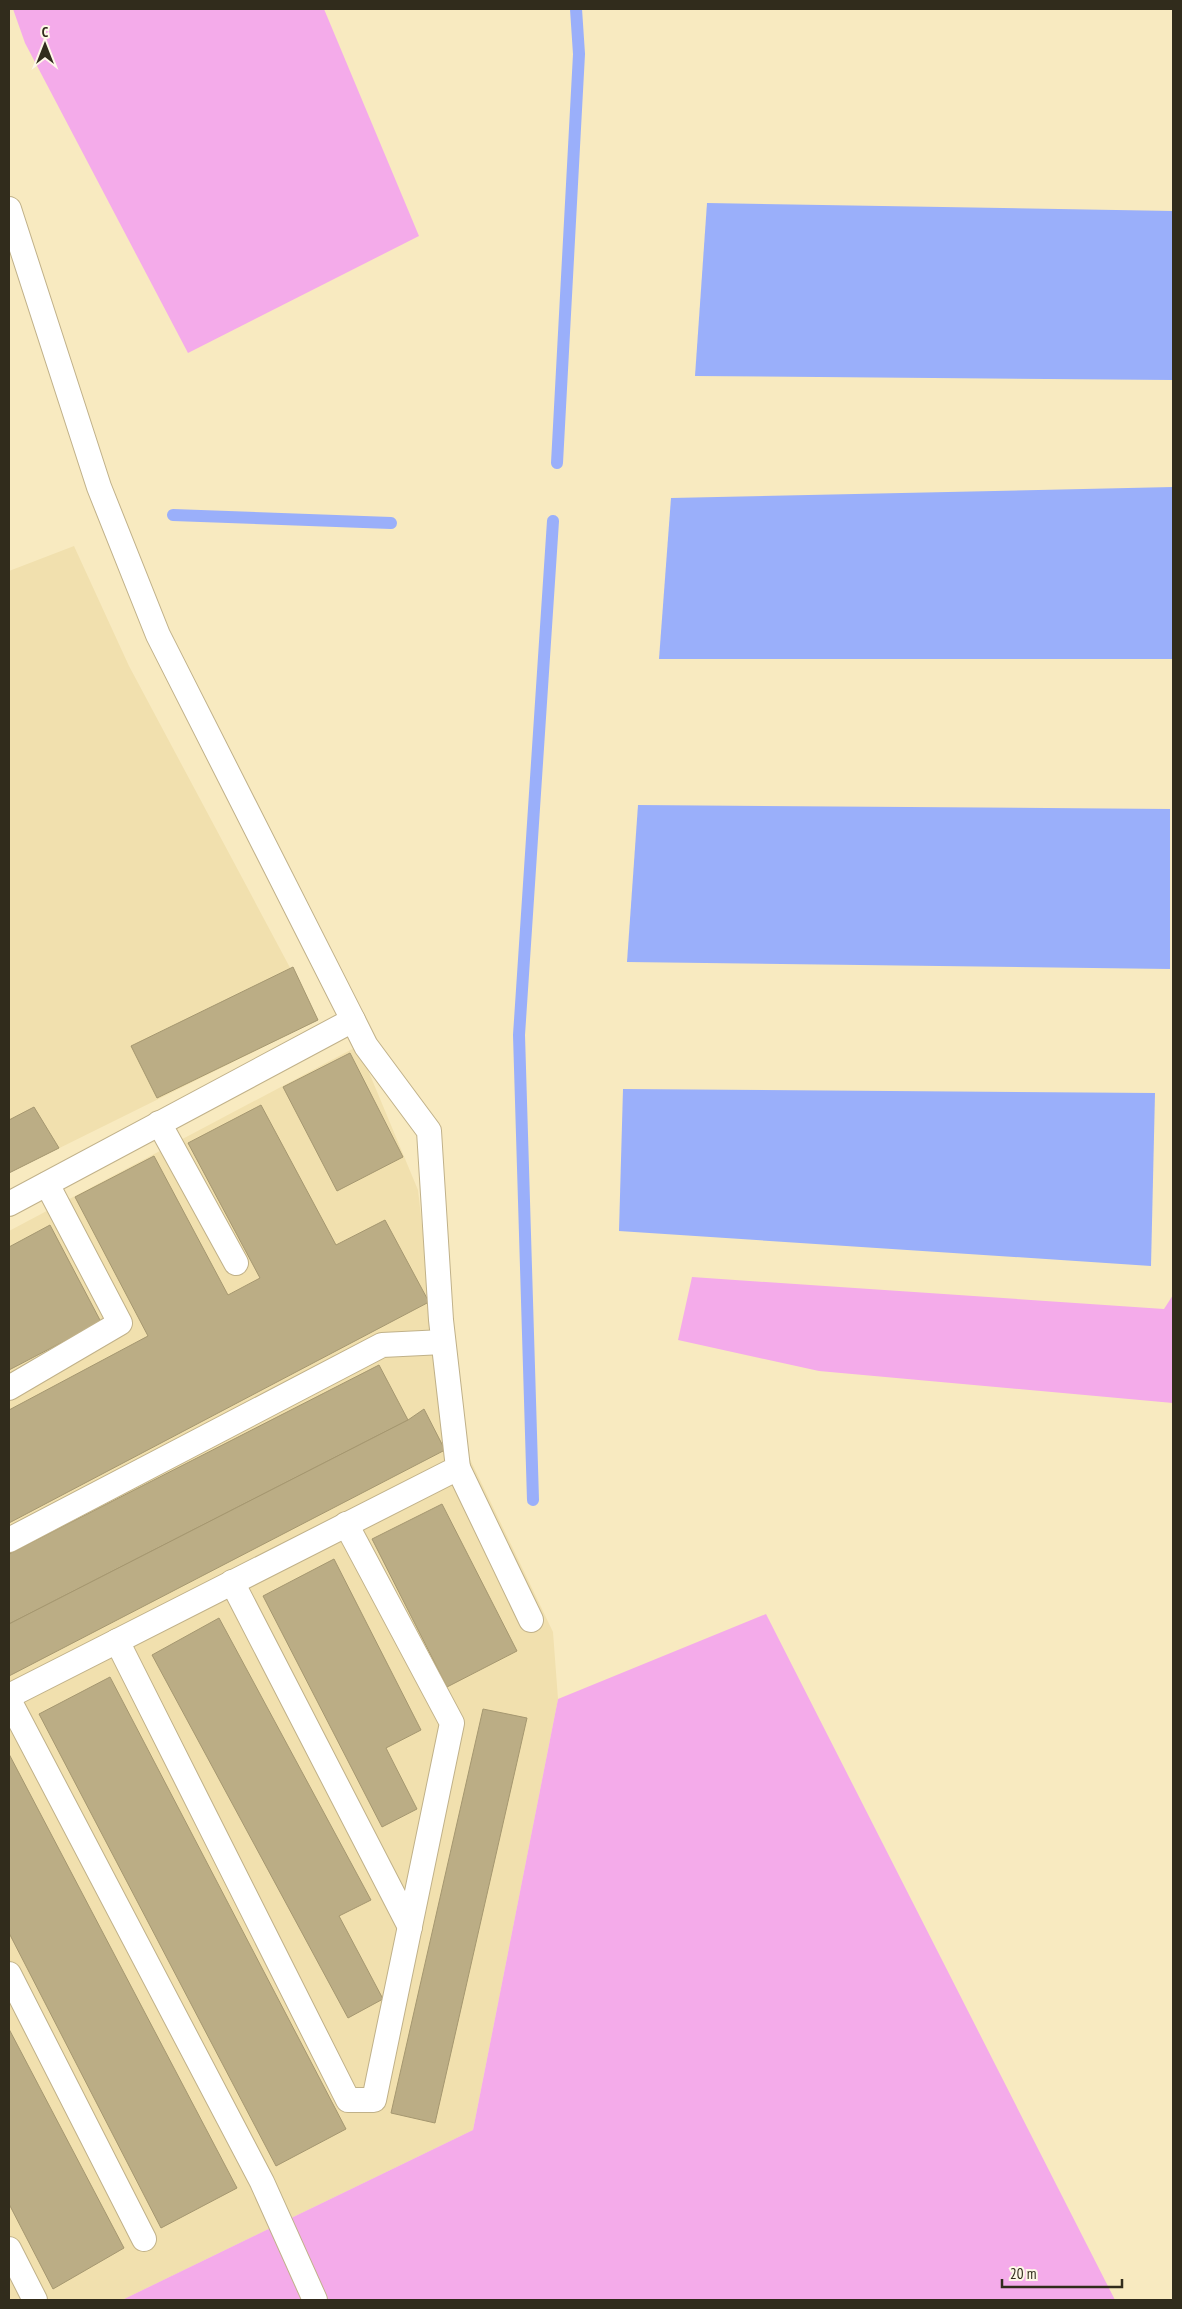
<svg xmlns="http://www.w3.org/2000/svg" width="1182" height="2309" font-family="'PT Sans Narrow',sans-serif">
  <rect width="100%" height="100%" fill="#f8eac0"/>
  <g fill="#f1e0ae">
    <polygon points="74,546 129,666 318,1020 9,1173 9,571"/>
    <polygon points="358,1046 418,1190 442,1401 553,1632 558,1699 473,2130 122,2300 9,2300 9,1231"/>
  </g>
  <g fill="#f4abea">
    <polygon points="13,9 324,9 419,236 188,353 25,43"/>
    <polygon points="692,1277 1164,1309 1173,1295 1173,1403 819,1371 678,1340"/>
    <polygon points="766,1614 1115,2300 122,2300 473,2130 558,1699"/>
  </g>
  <g fill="#9aaffa">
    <polygon points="707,203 1173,211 1173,380 695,376"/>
    <polygon points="1173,487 1173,659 659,659 671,498"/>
    <polygon points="638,805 1170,809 1170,969 627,962"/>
    <polygon points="623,1089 1155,1093 1151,1266 619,1231"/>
  </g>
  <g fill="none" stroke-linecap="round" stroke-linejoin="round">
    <g stroke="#9aaffa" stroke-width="12">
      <polyline points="557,463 579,54 576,9"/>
      <polyline points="173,515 391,523"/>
      <polyline points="533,1500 519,1035 553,521"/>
    </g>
  </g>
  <g fill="#bbad85" stroke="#a59770">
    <polygon points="293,967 318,1020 157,1098 131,1046"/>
    <polygon points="350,1053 403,1157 337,1191 283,1087"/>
    <polygon points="261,1105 336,1245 385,1220 429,1302 9,1523 9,1410 148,1336 75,1197 154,1156 228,1295 260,1278 188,1143"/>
    <polygon points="34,1107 59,1148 9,1173 9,1120"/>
    <polygon points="50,1225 101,1322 9,1370 9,1247"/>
    <polygon points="379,1365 408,1420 9,1624 9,1554"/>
    <polygon points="424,1409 445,1450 9,1676 9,1624 408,1420"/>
    <polygon points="442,1504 517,1651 447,1687 372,1539"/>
    <polygon points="334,1559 421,1730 386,1748 417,1809 382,1827 263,1596"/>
    <polygon points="219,1618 371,1900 339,1916 383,1999 348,2018 152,1655"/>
    <polygon points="110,1677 346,2129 276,2166 39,1714"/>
    <polygon points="483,1709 527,1718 435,2123 391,2113"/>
    <polygon points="9,1754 237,2188 161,2228 9,1933"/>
    <polygon points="9,2029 124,2248 53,2289 9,2204"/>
  </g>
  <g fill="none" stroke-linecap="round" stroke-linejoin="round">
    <defs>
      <g id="service">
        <polyline points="9,209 99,487 158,635 353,1020 9,1204"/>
        <polyline points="159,1123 236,1263"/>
        <polyline points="9,1388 120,1323 47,1184"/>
        <polyline points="458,1468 531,1620"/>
        <polyline points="9,1540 382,1345 443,1342"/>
        <polyline points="232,1582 410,1927"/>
        <polyline points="117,1641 348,2100 374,2100 452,1723 346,1524"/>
        <polyline points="9,1696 458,1468 441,1320 429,1131 366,1046 353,1020"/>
        <polyline points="9,1700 262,2182 315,2300"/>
        <polyline points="9,1974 144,2239"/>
        <polyline points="9,2249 35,2300"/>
      </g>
    </defs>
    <use href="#service" stroke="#c0b189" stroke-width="26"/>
    <use href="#service" stroke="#fff" stroke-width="24"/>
  </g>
  <rect width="1182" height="2309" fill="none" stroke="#312c1c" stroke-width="20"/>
  <g transform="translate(45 45)" stroke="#fdf7e7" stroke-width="4" paint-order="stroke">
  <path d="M0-4L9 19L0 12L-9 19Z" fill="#312c1c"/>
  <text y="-8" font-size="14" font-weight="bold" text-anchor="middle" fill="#312c1c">С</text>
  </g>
  <path d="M1002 2279v8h120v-8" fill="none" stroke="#312c1c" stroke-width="2.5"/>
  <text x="1010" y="2279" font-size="15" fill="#312c1c" stroke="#fdf7e7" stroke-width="4" paint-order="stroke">20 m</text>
</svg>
